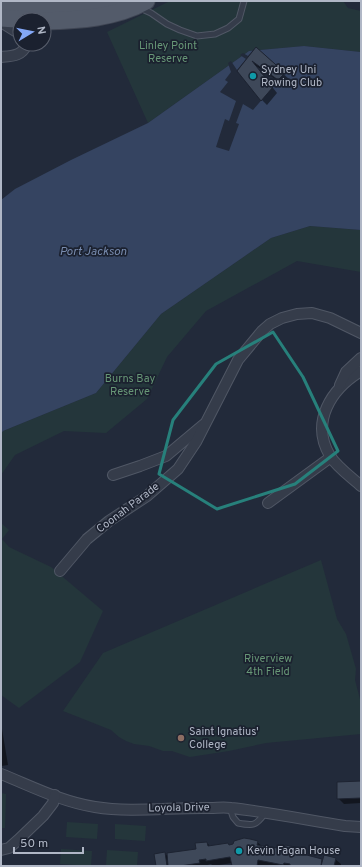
<svg xmlns="http://www.w3.org/2000/svg" width="362" height="867" font-family="Overpass,sans-serif">
  <rect width="100%" height="100%" fill="#222a3a"/>
  <g fill="#24363b">
    <polygon points="170,1 343,1 348,8 361,11 361,52 304,46 249,51 148,123 107,32"/>
    <polygon points="310,226 361,230 361,272 297,261 206,311 167,357 147,399 106,433 64,431 15,455 1,475 1,434 3,431 96,393 161,314 271,238"/>
    <polygon points="1,523 9,530 2,539 9,547 51,567 103,611 80,662 19,708 1,695"/>
    <polygon points="321,560 337,619 346,634 356,669 355,680 361,703 361,734 266,743 229,751 190,757 172,751 163,751 149,746 134,744 126,741 119,737 111,730 63,711 103,653"/>
    <polygon points="1,793 6,794 5,828 1,828"/>
    <polygon points="67,822 98,824 97,839 66,837"/>
    <polygon points="115,824 146,826 145,841 115,839"/>
    <polygon points="61,849 92,851 91,866 60,864"/>
    <polygon points="107,850 138,852 137,866 106,865"/>
  </g>
  <polygon fill="#354461" points="304,46 361,52 361,230 310,226 271,238 161,314 96,393 3,431 1,434 1,200 15,189 71,160 148,123 249,51"/>
  <polygon fill="#222a3a" points="255,48 257,48 285,73 253,110 243,104 236,123 239,124 229,151 216,147 225,119 229,121 236,101 220,92 228,82 225,80 231,72 228,63 231,61 237,70 246,59 240,55 243,53 248,56"/>
  <g fill="#0007">
    <polygon points="256,49 289,79 284,85 255,65 277,93 267,105 262,100 238,71"/>
    <polygon points="1,723 8,765 1,766"/>
    <polygon points="361,782 361,803 344,804 338,798"/>
    <polygon points="257,842 262,846 285,850 295,848 301,854 301,855 324,860 335,859 341,864 341,866 269,866 263,865 263,866 233,866 232,863 213,866 211,864 204,866 157,866 165,853 168,857 197,850 207,843 211,847 229,845"/>
  </g>
  <g fill="#3e4859" stroke="#1d2331">
    <polygon points="256,47 285,73 278,80 252,61 273,87 261,101 237,71"/>
    <polygon points="361,781 361,798 337,799 337,782"/>
    <polygon points="244,838 250,839 258,841 257,845 284,849 285,845 296,847 295,852 322,859 321,866 290,866 290,864 284,863 283,865 258,860 257,866 232,866 230,857 206,861 206,859 199,860 200,863 180,866 168,866 167,853 196,849 195,843 207,842 208,846 228,843 229,845 233,844 234,841"/>
    <polygon points="165,852 167,866 156,866 154,854"/>
    <polygon points="324,855 336,858 334,866 321,866"/>
  </g>
  <g fill="none" stroke-linecap="round" stroke-linejoin="round">
    <defs>
      <g id="lane">
        <polyline points="140,8 151,13 167,24 180,30 197,36 215,34 228,28 239,19 244,1"/>
        <path d="M230,808L233,817L238,823C253,826 256,826 265,813"/>
      </g>
      <g id="street">
        <polyline points="1,22 20,34"/>
        <path d="M1,57C13,56 22,56 27,44"/>
        <path d="M361,371C331,389 310,422 330,456C337,467 351,477 361,486"/>
        <polyline points="340,385 346,372 361,358"/>
        <polyline points="113,475 140,466 166,456 203,425"/>
        <polyline points="268,503 331,457"/>
        <polyline points="60,571 87,539 109,521 147,496 178,469 196,442 238,360 262,331 270,324 282,318 297,314 312,313 330,318 361,333"/>
        <path d="M1,774C31,786 62,802 95,807C132,813 172,807 210,808C217,808 224,807 231,808C269,812 307,820 345,826L361,827"/>
        <polyline points="1,850 9,848 18,840 43,816 53,803 55,795"/>
      </g>
      <g id="primary">
        <path d="M1,3C39,6 78,11 115,1"/>
        <polyline points="1,18 30,20"/>
        <path d="M44,21C79,20 115,18 146,1"/>
      </g>
    </defs>
    <use href="#lane" stroke="#505765" stroke-width="7"/>
    <use href="#street" stroke="#505765" stroke-width="12"/>
    <use href="#primary" stroke="#3f4553" stroke-width="19"/>
    <use href="#lane" stroke="#353c4a" stroke-width="5"/>
    <use href="#street" stroke="#353c4a" stroke-width="10"/>
    <use href="#primary" stroke="#535b6a" stroke-width="17"/>
  </g>
  <path fill="none" stroke="#27807b" stroke-width="3" stroke-linejoin="round" d="M273,332L303,377L338,451L295,484L217,509L159,474L173,420L216,364Z"/>
  <g fill="#0f9aa8" stroke="#1b212f" stroke-width="1.5">
    <circle cx="253" cy="76" r="4"/>
    <circle cx="239" cy="851" r="4"/>
  </g>
  <circle fill="#8d6e63" stroke="#1b212f" stroke-width="1.5" cx="181" cy="738" r="4"/>
  <g text-anchor="middle" dominant-baseline="central" stroke-width="3.5" stroke-linejoin="round" paint-order="stroke">
    <g font-size="11" fill="#679776" stroke="#1b212f">
      <text x="168" y="46">Linley Point<tspan x="168" dy="13">Reserve</tspan></text>
      <text x="130" y="379">Burns Bay<tspan x="130" dy="13">Reserve</tspan></text>
      <text x="268" y="659">Riverview<tspan x="268" dy="13">4th Field</tspan></text>
    </g>
    <g font-size="11" fill="#b0b7c6" stroke="#1b212f" text-anchor="start">
      <text x="261" y="70">Sydney Uni<tspan x="261" dy="13">Rowing Club</tspan></text>
      <text x="189" y="732">Saint Ignatius'<tspan x="189" dy="13">College</tspan></text>
      <text x="247" y="851">Kevin Fagan House</text>
    </g>
    <g font-size="11" fill="#b0b7c6" stroke="#1b212f">
      <text transform="translate(128 508) rotate(-37)">Coonah Parade</text>
      <text transform="translate(179 808) rotate(-1)">Loyola Drive</text>
    </g>
    <g font-size="12" font-style="italic" fill="#788bae" stroke="#1b212f">
      <text x="93" y="252">Port Jackson</text>
    </g>
  </g>
  <rect width="362" height="867" fill="none" stroke="#b0b7c6" stroke-width="4"/>
  <g transform="translate(32 32) rotate(80)"><circle r="19" fill="#1b212f" stroke="#575d6b"/>
  <path d="M0-3L7 15L0 10L-7 15Z" fill="#84a8f7"/>
  <text y="-6" font-size="11" font-weight="bold" text-anchor="middle" fill="#b0b7c6">N</text>
  </g>
  <path d="M14 847v6h69v-6" fill="none" stroke="#b0b7c6" stroke-width="2"/>
  <text x="20" y="847" font-size="12" fill="#b0b7c6" stroke="#1b212f" stroke-width="3" paint-order="stroke">50 m</text>
</svg>
